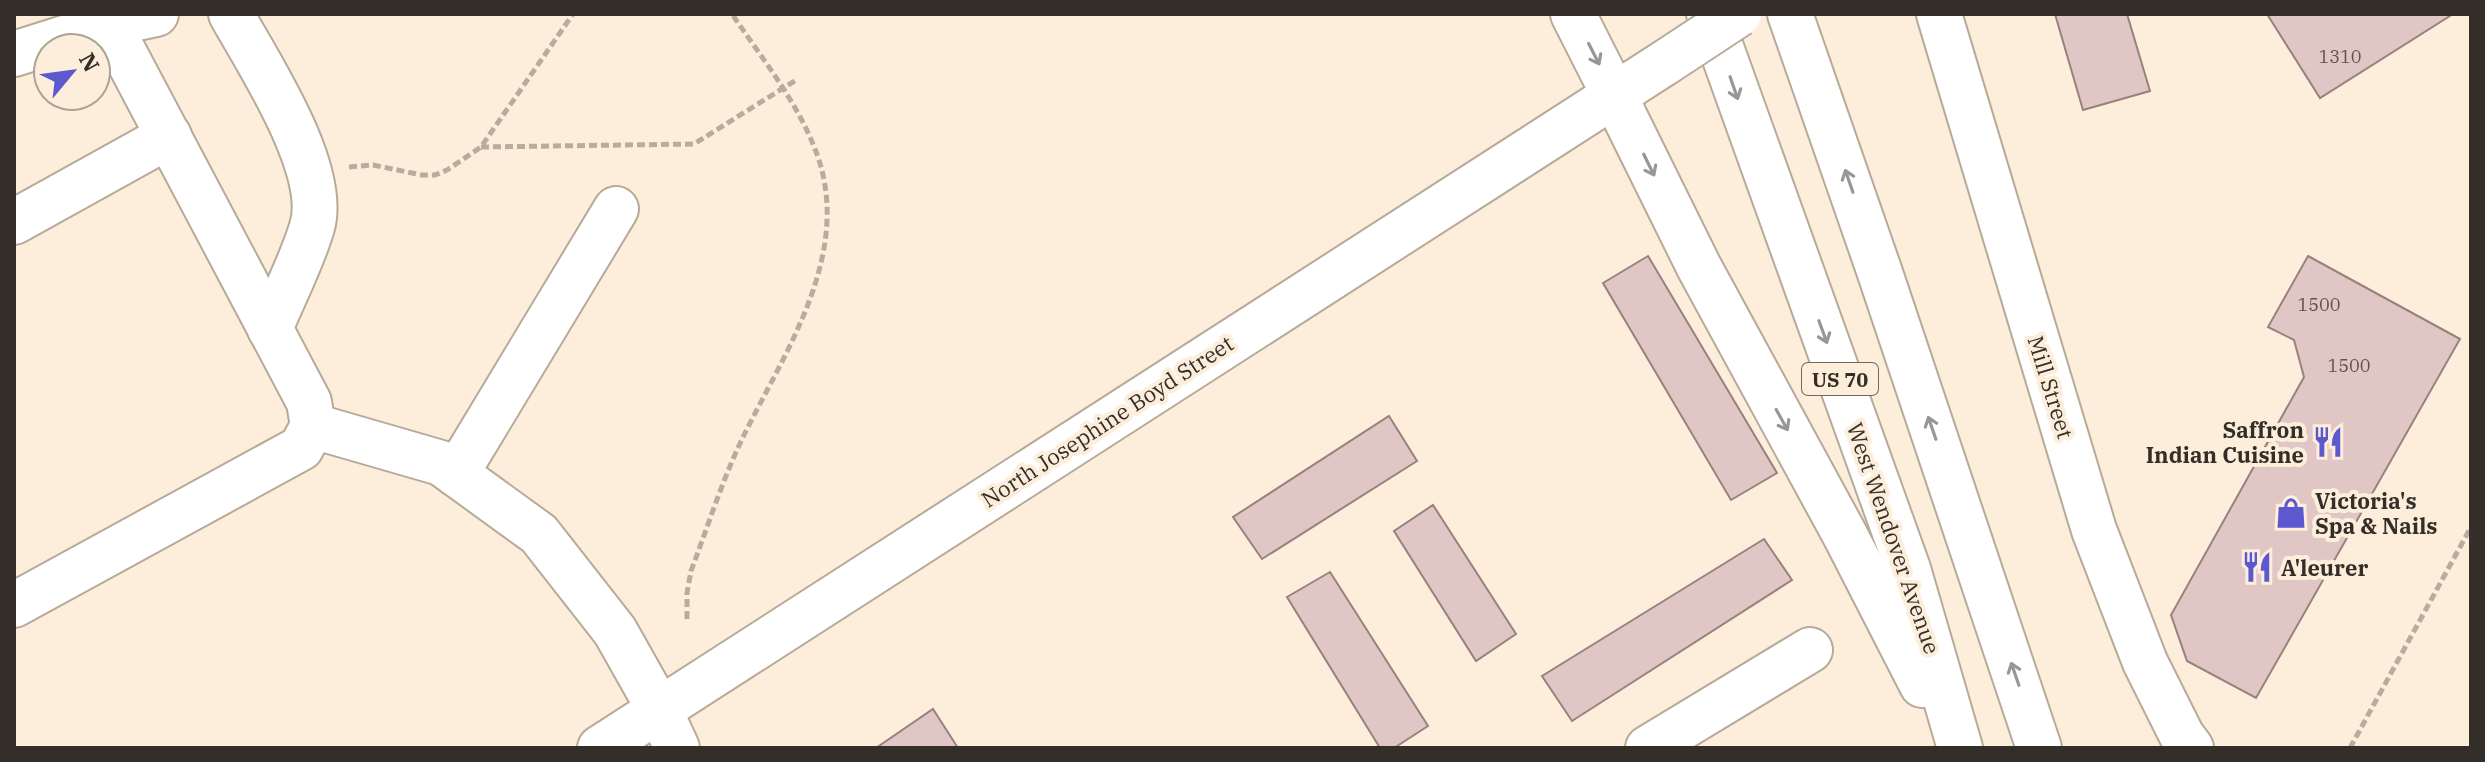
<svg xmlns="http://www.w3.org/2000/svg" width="2485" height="762" font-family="'IBM Plex Serif',serif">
  <rect width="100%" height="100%" fill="#fdeedc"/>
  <g fill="#e0c7c5" stroke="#98817e" stroke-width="2">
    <polygon points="2055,14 2127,14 2150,91 2083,110"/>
    <polygon points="2267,14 2453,14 2320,98"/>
    <polygon points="1648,256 1777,473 1731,500 1603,283"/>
    <polygon points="2308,256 2460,339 2256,698 2187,661 2171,615 2304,377 2294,340 2268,327"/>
    <polygon points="1389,416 1417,461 1262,559 1233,517"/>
    <polygon points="1433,505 1516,634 1476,661 1394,531"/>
    <polygon points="1764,539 1792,580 1572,721 1542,676"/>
    <polygon points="1330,572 1428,726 1394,748 1380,748 1287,597"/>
    <polygon points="933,709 958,748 876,748"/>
  </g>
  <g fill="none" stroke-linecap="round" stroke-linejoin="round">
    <defs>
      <g id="minor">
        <path d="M231,14C259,64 329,170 312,227C302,261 284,295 270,329"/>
        <polyline points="1939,14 2094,530 2145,662 2182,736 2191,748"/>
        <polyline points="14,54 109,24 156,14"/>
        <polyline points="14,222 169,136"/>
        <polyline points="313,426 441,463 539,534 615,631 659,709 677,748"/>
        <polyline points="456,474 616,209"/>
        <polyline points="14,605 301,448 313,426 309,402 109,24"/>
        <polyline points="1648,748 1810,650"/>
      </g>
      <g id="major">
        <polyline points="1573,14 1614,95"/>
        <polyline points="600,748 1666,62"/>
      </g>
      <g id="highway">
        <polyline points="1709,14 1908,569 1960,748"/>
        <polyline points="1790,14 1880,273 2039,748"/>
        <polyline points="1614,95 1699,267 1845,535 1922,685"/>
      </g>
    </defs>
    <use href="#minor" stroke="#b7aa99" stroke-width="48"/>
    <use href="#major" stroke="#b7aa99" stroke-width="48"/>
    <use href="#highway" stroke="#b7aa99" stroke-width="48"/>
    <g stroke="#b8ac9e" stroke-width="5" stroke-dasharray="8 4" stroke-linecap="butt">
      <polyline points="481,147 694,144 796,80"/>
      <polyline points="349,167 373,165 422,175 435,175 447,170 481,147 573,14"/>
      <path d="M687,619V593L691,571C708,526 723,478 744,435C787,348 855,250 815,149C796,100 761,57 732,14"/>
      <polyline points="2350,748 2471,527"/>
    </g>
    <use href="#minor" stroke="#fff" stroke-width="44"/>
    <use href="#major" stroke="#fff" stroke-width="44"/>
    <use href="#highway" stroke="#fff" stroke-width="44"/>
    <defs>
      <polyline id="major-bridge" points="1666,62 1739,14"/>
    </defs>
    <use href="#major-bridge" stroke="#b7aa99" stroke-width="48" stroke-linecap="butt"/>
    <use href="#major-bridge" stroke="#fff" stroke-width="44"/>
  </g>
  <defs><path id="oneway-shaft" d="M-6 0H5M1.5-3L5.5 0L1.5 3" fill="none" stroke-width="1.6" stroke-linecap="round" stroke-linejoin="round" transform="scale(2)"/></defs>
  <g stroke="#9a9694">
    <use href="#oneway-shaft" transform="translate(1594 54) rotate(63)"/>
    <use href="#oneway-shaft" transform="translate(1734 88) rotate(71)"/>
    <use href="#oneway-shaft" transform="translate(1649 165) rotate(64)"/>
    <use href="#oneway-shaft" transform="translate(1849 181) rotate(-109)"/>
    <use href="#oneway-shaft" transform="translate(1823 332) rotate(70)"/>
    <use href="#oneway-shaft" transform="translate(1782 420) rotate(61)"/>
    <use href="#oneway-shaft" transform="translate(1932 428) rotate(-109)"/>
    <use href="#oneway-shaft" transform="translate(2015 674) rotate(-109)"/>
  </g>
  <defs>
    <symbol id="restaurant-bare" viewBox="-9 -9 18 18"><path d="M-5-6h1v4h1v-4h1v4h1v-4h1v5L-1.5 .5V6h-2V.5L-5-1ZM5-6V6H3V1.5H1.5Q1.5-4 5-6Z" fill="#5b58d0" stroke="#fdeedc" stroke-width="2.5" paint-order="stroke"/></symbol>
    <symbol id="shop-bare" viewBox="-9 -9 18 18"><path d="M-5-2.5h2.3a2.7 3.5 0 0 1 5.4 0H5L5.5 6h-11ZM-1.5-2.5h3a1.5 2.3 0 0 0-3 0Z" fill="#5b58d0" stroke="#fdeedc" stroke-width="2.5" paint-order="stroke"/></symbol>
  </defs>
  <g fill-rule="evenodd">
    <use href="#restaurant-bare" x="2306" y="420" width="44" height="44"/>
    <use href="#shop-bare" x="2269" y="491" width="44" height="44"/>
    <use href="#restaurant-bare" x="2235" y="545" width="44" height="44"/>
  </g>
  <g text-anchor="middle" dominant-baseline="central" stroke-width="8" stroke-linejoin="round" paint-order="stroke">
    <g font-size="18" fill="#5f544f">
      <text x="2340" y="56">1310</text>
      <text x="2319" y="304">1500</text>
      <text x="2349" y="365">1500</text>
    </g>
    <rect fill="#fdeedc" stroke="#70685e" stroke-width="2" x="1802" y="363" width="76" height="32" rx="6"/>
    <g font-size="20" font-weight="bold" fill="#342e28">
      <text x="1840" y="379">US 70</text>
    </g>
    <g font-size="22" fill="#342e28" stroke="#fdeedc">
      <text transform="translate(2051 387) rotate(73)">Mill Street</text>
      <text transform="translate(1107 421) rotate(-33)">North Josephine Boyd Street</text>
      <text transform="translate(1894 538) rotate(71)">West Wendover Avenue</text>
    </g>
    <g font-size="22" font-weight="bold" fill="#342e28" stroke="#fdeedc" text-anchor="start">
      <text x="2304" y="429" text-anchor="end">Saffron<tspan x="2304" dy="25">Indian Cuisine</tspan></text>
      <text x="2315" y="500">Victoria's<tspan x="2315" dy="25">Spa &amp; Nails</tspan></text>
      <text x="2281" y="567">A'leurer</text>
    </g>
  </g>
  <rect width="2485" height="762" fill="none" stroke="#342e28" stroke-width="32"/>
  <g transform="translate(72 72) rotate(61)"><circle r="38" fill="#fdeedc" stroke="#ada194" stroke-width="2"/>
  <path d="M0-6L14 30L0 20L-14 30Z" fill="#5b58d0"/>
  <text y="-12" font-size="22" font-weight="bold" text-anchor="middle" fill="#342e28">N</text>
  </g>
</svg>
